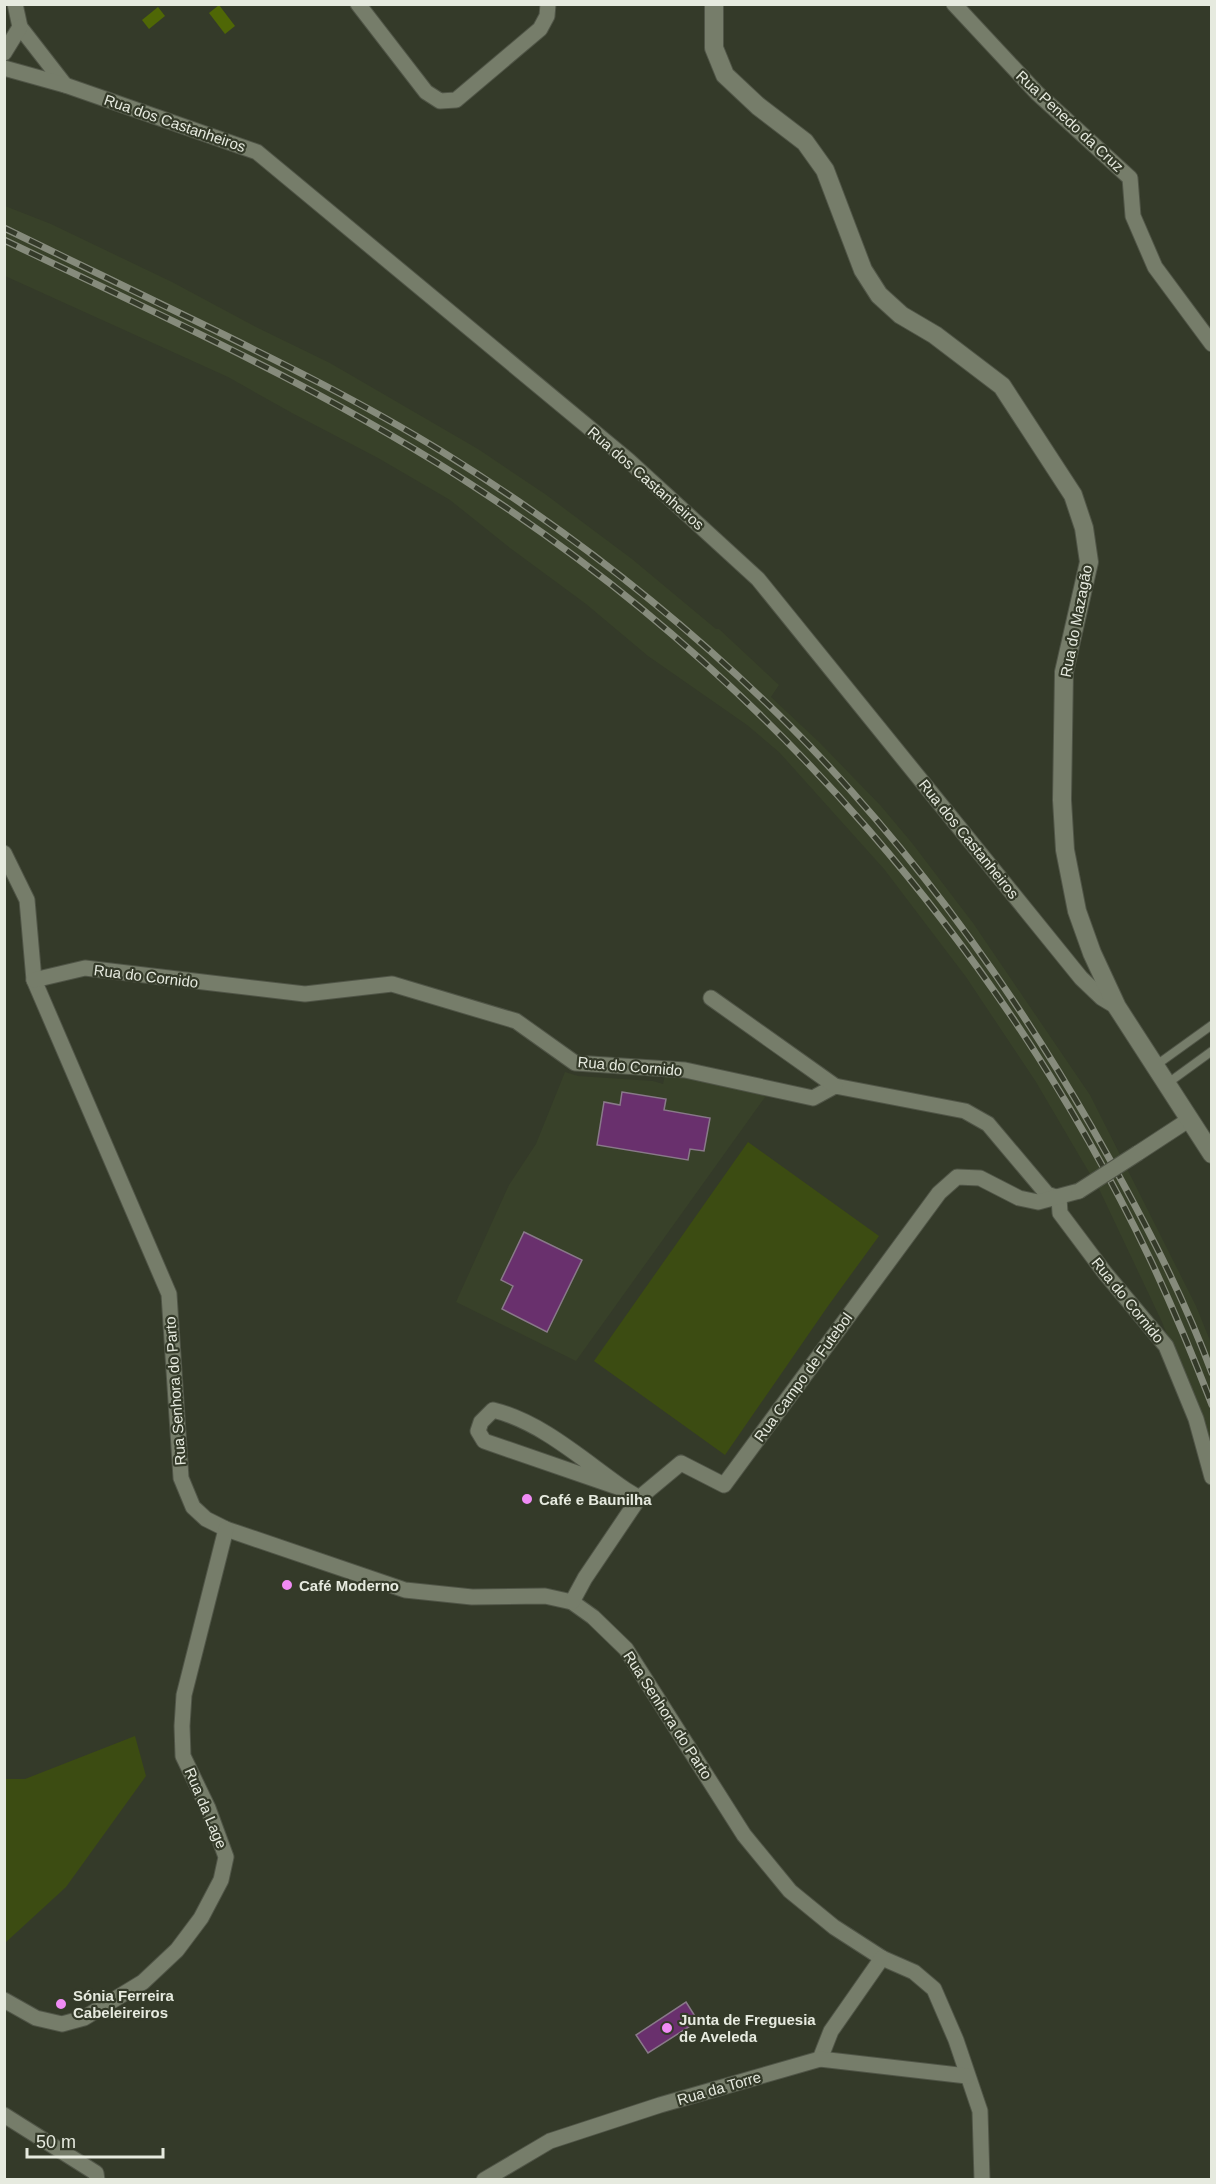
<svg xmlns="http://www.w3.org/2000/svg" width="1216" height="2184" font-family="Helvetica,sans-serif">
  <rect width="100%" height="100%" fill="#343a29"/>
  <g fill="#384129">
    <polygon points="5,206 51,224 172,282 256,327 330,363 478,449 545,494 632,559 716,629 719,629 779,685 771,697 819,742 881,806 912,843 973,923 1090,1095 1196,1306 1211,1343 1211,1461 1183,1376 1162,1322 1100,1191 1036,1082 966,977 884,869 779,752 747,725 648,656 586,604 510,548 450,500 378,458 292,413 228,377 5,276"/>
    <polygon points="565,1072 578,1076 653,1081 663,1084 665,1075 768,1093 576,1361 456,1302 509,1185 536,1144"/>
  </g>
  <g fill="#3c4c12">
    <polygon points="748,1142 879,1236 828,1306 725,1455 594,1361"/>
    <polygon points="135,1736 146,1776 66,1887 5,1943 5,1779 25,1779"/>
  </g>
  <g fill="#4f6706">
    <polygon points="219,5 235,26 225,34 209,13"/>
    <polygon points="158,7 165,16 149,29 142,20"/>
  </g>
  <g fill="#69306d" stroke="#897989" stroke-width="1.5">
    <polygon points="622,1092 666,1099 664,1110 710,1118 704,1151 690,1149 688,1160 597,1145 604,1102 620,1105"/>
    <polygon points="524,1232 582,1260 547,1332 502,1309 513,1286 501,1280"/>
    <polygon points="686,2002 698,2021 648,2053 636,2035"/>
  </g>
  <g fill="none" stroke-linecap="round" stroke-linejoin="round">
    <defs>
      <g id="service">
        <polyline points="1155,1066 1212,1025"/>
        <polyline points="1168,1083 1212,1051"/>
      </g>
      <g id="minor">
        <polyline points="15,4 20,27 65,85"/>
        <polyline points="358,4 426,92 440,101 456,100 540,29 547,16 548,4"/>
        <polyline points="954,4 1037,93 1130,178 1133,216 1155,267 1212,344"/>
        <polyline points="4,53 20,27"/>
        <polyline points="4,68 65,85 257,152 628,460 758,579 1081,978 1102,998 1117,1007"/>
        <polyline points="4,853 27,900 34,980 169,1294 181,1478 193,1507 206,1519 226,1529 405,1590 472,1597 545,1596 572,1602 593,1617 626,1649 744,1835 790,1891 834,1927 882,1958 914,1972 934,1989 956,2040 980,2111 982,2180"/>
        <polyline points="34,980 85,968 305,994 392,984 516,1021 575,1063 685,1070 813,1098 835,1086 965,1111 988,1124 1047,1194 1059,1198"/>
        <polyline points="711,998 835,1086"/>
        <polyline points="1138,1153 1190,1119"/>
        <polyline points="1059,1198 1060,1213 1105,1273 1166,1346 1196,1419 1212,1477"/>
        <path d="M626,1490C584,1461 542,1422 493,1410L481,1422L478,1431L484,1441L626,1490L639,1498"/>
        <polyline points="572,1602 585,1578 639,1498 681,1463 724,1485 939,1193 957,1177 980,1178 1019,1198 1038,1202 1079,1191"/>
        <polyline points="4,2000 36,2018 62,2024 84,2018 143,1982 177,1950 201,1918 221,1880 226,1857 208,1808 183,1756 182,1726 184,1695 226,1529"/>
        <polyline points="820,2059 831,2031 882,1958"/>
        <polyline points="4,2115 96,2173 97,2180"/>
        <polyline points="484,2180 550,2141 660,2105 820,2059 967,2076"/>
      </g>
      <polyline id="tertiary" points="714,4 714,48 725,75 758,106 805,142 825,170 863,270 879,295 901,315 935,335 1002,386 1073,495 1084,528 1089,562 1064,672 1062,800 1065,850 1077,911 1092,953 1117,1007 1212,1154"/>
    </defs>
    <use href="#service" stroke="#505547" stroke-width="10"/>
    <use href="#minor" stroke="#505547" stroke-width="17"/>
    <use href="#tertiary" stroke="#505547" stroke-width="20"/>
    <use href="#service" stroke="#767d6a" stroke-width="8"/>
    <use href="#minor" stroke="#767d6a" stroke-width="15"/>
    <use href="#tertiary" stroke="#767d6a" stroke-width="18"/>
    <defs>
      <g id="rail">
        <path d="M4,228C69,259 133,291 198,322C280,362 363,403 441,451C567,529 687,623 792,728C909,846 1008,982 1091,1126C1136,1205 1180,1287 1212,1373"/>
        <path d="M4,240C166,318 331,392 481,491C769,679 1003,950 1151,1261C1173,1308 1193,1356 1212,1405"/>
      </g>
    </defs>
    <use href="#rail" stroke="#868b7c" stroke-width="7"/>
    <use href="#rail" stroke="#343a29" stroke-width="4.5" stroke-dasharray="14" stroke-linecap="butt"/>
    <defs>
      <polyline id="minor-bridge" points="1079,1191 1138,1153"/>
    </defs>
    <use href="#minor-bridge" stroke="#505547" stroke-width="17" stroke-linecap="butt"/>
    <use href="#minor-bridge" stroke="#767d6a" stroke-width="15"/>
  </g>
  <g fill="#f08bf5" stroke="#343a29" stroke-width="2">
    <circle cx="527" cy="1499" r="6"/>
    <circle cx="287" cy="1585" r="6"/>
    <circle cx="61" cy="2004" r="6"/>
    <circle cx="667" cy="2028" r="6"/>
  </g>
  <g text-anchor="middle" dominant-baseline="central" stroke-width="4.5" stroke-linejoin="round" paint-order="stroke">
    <g font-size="15" fill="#e6eadf" stroke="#343a29">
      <text transform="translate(1070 121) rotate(43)">Rua Penedo da Cruz</text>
      <text transform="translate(175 123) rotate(19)">Rua dos Castanheiros</text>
      <text transform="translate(646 478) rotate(41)">Rua dos Castanheiros</text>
      <text transform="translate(1076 621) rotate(-79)">Rua do Mazagão</text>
      <text transform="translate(969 839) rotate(51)">Rua dos Castanheiros</text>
      <text transform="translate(146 976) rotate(7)">Rua do Cornido</text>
      <text transform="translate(630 1066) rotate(5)">Rua do Cornido</text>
      <text transform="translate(1128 1300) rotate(51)">Rua do Cornido</text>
      <text transform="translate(803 1377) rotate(-54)">Rua Campo de Futebol</text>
      <text transform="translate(175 1391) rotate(-94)">Rua Senhora do Parto</text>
      <text transform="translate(668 1715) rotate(57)">Rua Senhora do Parto</text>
      <text transform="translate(206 1808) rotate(67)">Rua da Lage</text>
      <text transform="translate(719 2088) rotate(-16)">Rua da Torre</text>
    </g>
    <g font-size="15" font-weight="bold" fill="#e6eadf" stroke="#343a29" text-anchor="start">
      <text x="539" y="1499">Café e Baunilha</text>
      <text x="299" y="1585">Café Moderno</text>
      <text x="73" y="1995">Sónia Ferreira<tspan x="73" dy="17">Cabeleireiros</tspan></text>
      <text x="679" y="2019">Junta de Freguesia<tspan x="679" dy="17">de Aveleda</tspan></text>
    </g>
  </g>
  <rect width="1216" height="2184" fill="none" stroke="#e6eadf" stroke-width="12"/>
  <path d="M27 2148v9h136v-9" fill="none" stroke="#e6eadf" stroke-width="3"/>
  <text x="36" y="2148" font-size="18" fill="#e6eadf" stroke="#343a29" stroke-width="4.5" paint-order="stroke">50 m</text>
</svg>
